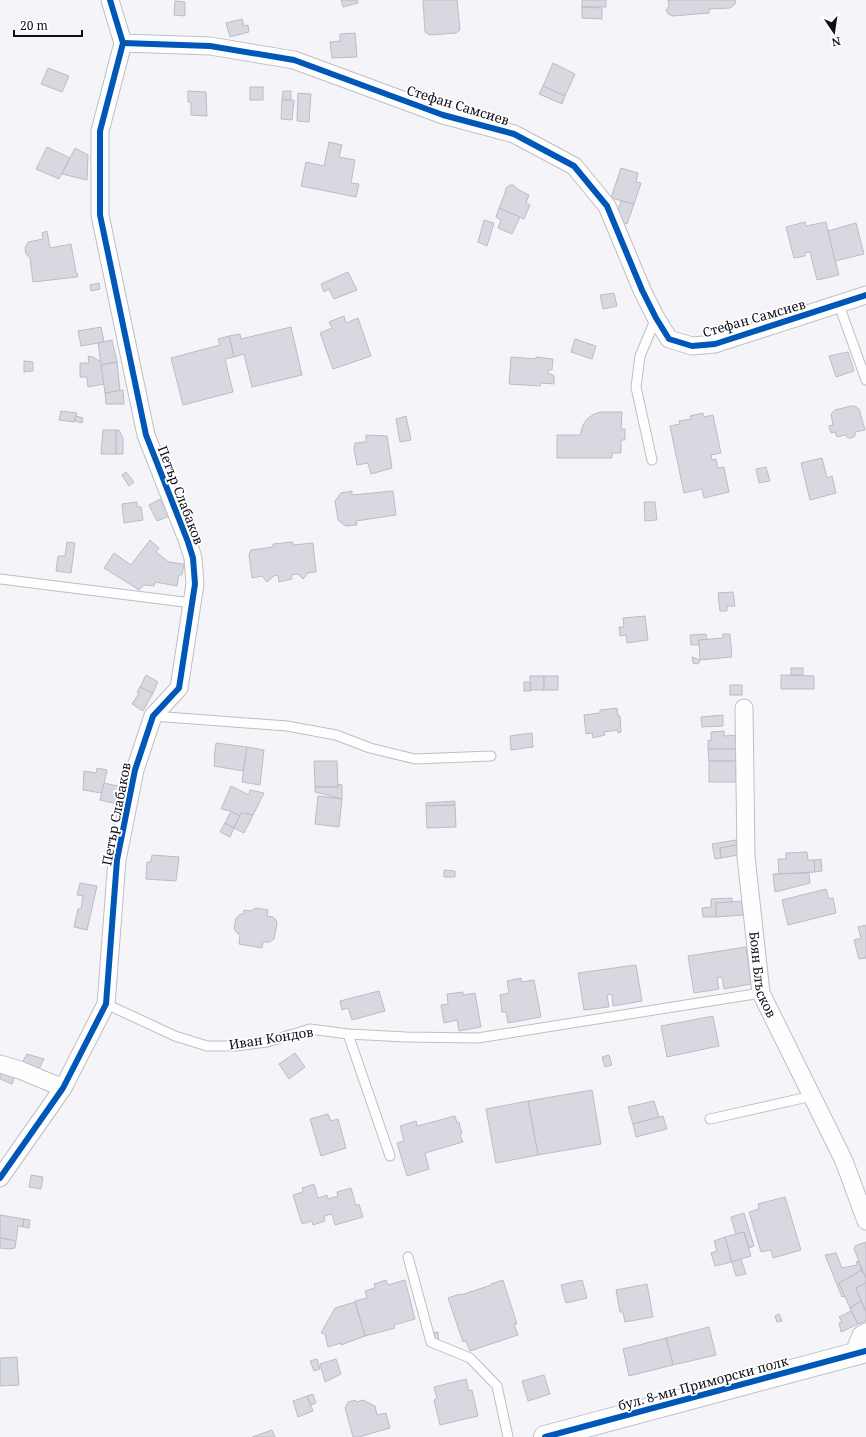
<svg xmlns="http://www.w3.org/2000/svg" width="866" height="1437" font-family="'Noto Serif',serif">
  <rect width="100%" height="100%" fill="#f5f5f9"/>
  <g fill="#d7d8e0" stroke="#bcbdc4">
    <polygon points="341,0 357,0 358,3 343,7"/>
    <polygon points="423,0 457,0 460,30 456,33 430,35 425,32"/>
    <rect x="582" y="0" width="24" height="7"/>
    <polygon points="668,0 736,0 735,4 730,8 709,9 709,13 673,16 668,14 666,10 669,6"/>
    <polygon points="175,1 185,2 185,16 174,15"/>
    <polygon points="582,7 602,8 602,19 582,18"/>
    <polygon points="242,19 244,26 248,25 249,32 230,37 226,23"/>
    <polygon points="355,33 357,57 332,58 330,42 340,41 340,34"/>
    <polygon points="553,63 575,74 565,96 543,86"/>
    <polygon points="48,68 69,76 62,92 41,84"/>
    <polygon points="543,86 565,96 562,104 539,94"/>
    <rect x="250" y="87" width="13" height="13"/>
    <polygon points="188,91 206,92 207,116 191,115 191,102 188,102"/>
    <polygon points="283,91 291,91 291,100 282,100"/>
    <polygon points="298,93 311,94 309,122 297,121"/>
    <polygon points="282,100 294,100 292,120 281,119"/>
    <polygon points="329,142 342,145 339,157 355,160 351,183 359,184 356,197 301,186 306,162 324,166"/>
    <polygon points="47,147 70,158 59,179 36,169"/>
    <polygon points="75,148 88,155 87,180 62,174"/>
    <polygon points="621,168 638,173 636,182 641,183 634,204 611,198"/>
    <polygon points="510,185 513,185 519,190 529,195 526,203 530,205 524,219 499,208 505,193 506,188"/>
    <polygon points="621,201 634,204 627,224 615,220"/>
    <polygon points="499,208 520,217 512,234 498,228 501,220 496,217"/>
    <polygon points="484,220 494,223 487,246 478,242"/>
    <polygon points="805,222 806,226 826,222 839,275 817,280 810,252 805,253 805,256 794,258 786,227"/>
    <polygon points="856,223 864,254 835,261 828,231"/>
    <polygon points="47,231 50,248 71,244 76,272 78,274 77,277 33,282 30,258 26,254 25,248 28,242 43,239 42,233"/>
    <polygon points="348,272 357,290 334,299 329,289 324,292 321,284"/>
    <polygon points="99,283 100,289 91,291 90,285"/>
    <polygon points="614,293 617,306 603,309 600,295"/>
    <polygon points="344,316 346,323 358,318 371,356 333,369 320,333 332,328 329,322"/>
    <polygon points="101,327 104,342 81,346 78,331"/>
    <polygon points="291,327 302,375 252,387 244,354 234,357 229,336 240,334 241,339"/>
    <polygon points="229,336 234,357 225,359 233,392 183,405 171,358 220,345 218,339"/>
    <polygon points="575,339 596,346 592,359 571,352"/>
    <polygon points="112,340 117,362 101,365 98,343"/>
    <polygon points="848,352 854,371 836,377 829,356"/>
    <polygon points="88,356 93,357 101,362 104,384 88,387 87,377 80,377 80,363 89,363"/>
    <polygon points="511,357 536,359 536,357 553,359 552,370 548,370 548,374 551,374 554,376 554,384 541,383 540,386 509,384"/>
    <polygon points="24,361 33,362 33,371 24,372"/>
    <polygon points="117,362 120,391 105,393 101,365"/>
    <polygon points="123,390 124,404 106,404 105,393"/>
    <polygon points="851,406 855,406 859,409 865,430 855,432 855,436 852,438 848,438 846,435 837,437 835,432 831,433 829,426 833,425 831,414 835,410"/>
    <polygon points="61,411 77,413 74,422 59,420"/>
    <polygon points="601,412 622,412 621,429 625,429 625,440 621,440 621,453 612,453 612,458 557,458 557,435 580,435 583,425 587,419 594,414"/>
    <polygon points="703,413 704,417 713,415 721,453 711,455 712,460 716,459 718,468 724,467 729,492 704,498 702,489 684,493 670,426 680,424 679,421 691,419 690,416"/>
    <polygon points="76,416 83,418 82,423 75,421"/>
    <polygon points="406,416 411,440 400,442 396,419"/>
    <polygon points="103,430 116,430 116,454 101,454"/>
    <polygon points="116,430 119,430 123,438 123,454 116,454"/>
    <polygon points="366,435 387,436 392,468 371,474 368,463 357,465 354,449 355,443 366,442"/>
    <polygon points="822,458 827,478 832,476 836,493 810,500 801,463"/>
    <polygon points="766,467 770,481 759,483 756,469"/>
    <polygon points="126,472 134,482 129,486 122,475"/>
    <polygon points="352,491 352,495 393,491 396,515 356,521 357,525 346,526 338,520 335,501 341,493"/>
    <polygon points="160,499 169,516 157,521 149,505"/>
    <polygon points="137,502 137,507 141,507 143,520 124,523 122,504"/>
    <polygon points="644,502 655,502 657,520 645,521"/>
    <polygon points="150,540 159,548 156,552 169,562 184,564 182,575 179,575 177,586 155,582 154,586 144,585 139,590 104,568 114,553 131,565"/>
    <polygon points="67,542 75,543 71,573 56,571 58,556 65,556"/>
    <polygon points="293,542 293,545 313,543 316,572 308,573 303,579 298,574 291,575 292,579 279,582 278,575 274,576 267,582 262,576 252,578 249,555 251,550 273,547 273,544"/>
    <polygon points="733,592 735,606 727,606 727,611 720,611 718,593"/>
    <polygon points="645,616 648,640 627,643 626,635 620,636 619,627 624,627 623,618"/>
    <polygon points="706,634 707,640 699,640 699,645 691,645 690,635"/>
    <polygon points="723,634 730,634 732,657 700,660 699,640 723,638"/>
    <polygon points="692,657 700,660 699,663 697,664 693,663"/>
    <rect x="791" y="668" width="12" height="7"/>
    <polygon points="146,675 158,682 153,693 140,687"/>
    <polygon points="781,675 814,676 814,689 781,689"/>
    <rect x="530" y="676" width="14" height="14"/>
    <rect x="544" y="676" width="14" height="14"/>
    <rect x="524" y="682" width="6" height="9"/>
    <rect x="730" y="685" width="12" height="10"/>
    <polygon points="140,687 153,693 143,711 132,704 139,693 137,692"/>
    <polygon points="617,708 618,716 620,716 621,732 618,733 617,730 604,732 605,735 593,738 592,733 586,734 584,715 600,713 600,710"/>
    <polygon points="723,715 723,726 702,727 701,717"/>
    <polygon points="724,731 724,736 742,735 742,749 708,749 708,740 711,741 711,732"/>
    <polygon points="532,733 533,747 511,750 510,736"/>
    <polygon points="216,743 247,747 243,771 214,766 215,759 214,759"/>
    <polygon points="247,747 264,750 260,785 242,782"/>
    <polygon points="708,749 742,749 742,761 709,761"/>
    <polygon points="314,761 337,761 338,787 315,787"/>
    <rect x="709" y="761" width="27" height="21"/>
    <polygon points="97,768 107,770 102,793 83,790 84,771 96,773"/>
    <polygon points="104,783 122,787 117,804 100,800"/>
    <polygon points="338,784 342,785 342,799 315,792 315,787 338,787"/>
    <polygon points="231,786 249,795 250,790 264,793 253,815 241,813 240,816 231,811 221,809"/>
    <polygon points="318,796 342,799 339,827 315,824"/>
    <polygon points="455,801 455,805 426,806 426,803"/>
    <polygon points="455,805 456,827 427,828 426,806"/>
    <polygon points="231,811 240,816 234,828 225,823"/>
    <polygon points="241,813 253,815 244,833 234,828"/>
    <polygon points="225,823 234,828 230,837 220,832"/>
    <polygon points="736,840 737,845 720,848 721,858 715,859 712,844"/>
    <polygon points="737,845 738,855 721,858 720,848"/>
    <polygon points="807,852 808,860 814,860 815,872 779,874 778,859 786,859 786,853"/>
    <polygon points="152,855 179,857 176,881 146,879 147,862 151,862"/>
    <polygon points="821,859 822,871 815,872 814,860"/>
    <polygon points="444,870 455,871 455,877 444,877"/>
    <polygon points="809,873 810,883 775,892 773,874"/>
    <polygon points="80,883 97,886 87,930 74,927 78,909 81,909 83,896 77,895"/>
    <polygon points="826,889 829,899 833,898 836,913 788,925 782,900"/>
    <polygon points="732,898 732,902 716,903 716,917 703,917 702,908 711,907 711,899"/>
    <polygon points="742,901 743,915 716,917 716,903"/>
    <polygon points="256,908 268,910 267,916 273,917 276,920 277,924 274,939 270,942 263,942 262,948 239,944 240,934 238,934 234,929 236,918 241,914 243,915 244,910 251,911"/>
    <polygon points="866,925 866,958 859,959 854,940 861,938 858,927"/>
    <polygon points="746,947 751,984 724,989 722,977 717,978 719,989 694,993 688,956"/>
    <polygon points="636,965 642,1001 613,1006 612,994 607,995 609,1007 584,1010 578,973"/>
    <polygon points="521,978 522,982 534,980 541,1017 508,1023 506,1012 502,1012 500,995 509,993 507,981"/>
    <polygon points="379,991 385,1011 352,1020 348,1008 342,1010 340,1001"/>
    <polygon points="463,992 463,995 475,993 481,1027 459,1031 457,1020 444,1023 441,1005 448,1004 447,994"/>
    <polygon points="713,1016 719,1046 667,1057 661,1026"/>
    <polygon points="295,1053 305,1067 289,1079 279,1064"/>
    <polygon points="27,1054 44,1059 39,1069 22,1063"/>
    <polygon points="609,1055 612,1065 605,1067 602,1057"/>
    <polygon points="0,1067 16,1073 12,1084 0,1079"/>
    <polygon points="592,1090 601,1144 538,1155 528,1101"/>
    <polygon points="528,1101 538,1155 496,1163 486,1109"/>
    <polygon points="654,1101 659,1117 633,1124 628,1107"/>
    <polygon points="328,1114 331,1121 338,1119 346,1148 321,1156 310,1119"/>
    <polygon points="455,1116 457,1123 459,1122 462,1134 460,1135 463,1142 425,1153 429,1169 407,1176 397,1143 404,1141 400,1126 416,1121 417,1126"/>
    <polygon points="663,1116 667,1129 636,1137 633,1124"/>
    <polygon points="31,1175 43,1177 41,1189 29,1187"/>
    <polygon points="314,1184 318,1198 327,1195 328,1199 338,1196 337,1192 351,1188 356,1206 359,1204 363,1217 335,1225 332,1214 324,1216 325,1221 313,1225 312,1221 302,1224 293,1195 303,1192 302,1188"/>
    <polygon points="785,1197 801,1250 773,1258 771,1250 761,1252 749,1212 759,1209 758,1204"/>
    <polygon points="744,1213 754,1246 749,1248 744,1232 736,1235 731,1217"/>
    <polygon points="0,1215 24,1219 23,1227 18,1226 16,1241 0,1238"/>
    <polygon points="24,1219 30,1220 29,1228 23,1227"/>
    <polygon points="744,1232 751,1256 732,1262 725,1237"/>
    <polygon points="725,1237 732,1262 715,1266 711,1253 717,1251 714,1241"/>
    <polygon points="0,1238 16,1241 15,1248 9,1249 0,1248"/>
    <polygon points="866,1242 866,1279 854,1249 855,1246"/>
    <polygon points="836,1253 842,1268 857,1265 856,1262 858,1261 862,1270 839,1283 845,1296 842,1297 825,1255"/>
    <polygon points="741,1259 746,1274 736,1276 732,1262"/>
    <polygon points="862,1270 866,1279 866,1283 856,1288 861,1301 850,1308 839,1283"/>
    <polygon points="386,1280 388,1285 405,1280 415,1319 394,1325 395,1328 365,1336 355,1301 367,1298 365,1291 375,1288 374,1284"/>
    <polygon points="503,1280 517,1324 514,1324 518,1335 470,1351 466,1341 463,1342 448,1298 460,1294 461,1295 491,1285 491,1284"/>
    <polygon points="582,1280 587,1298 566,1303 561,1285"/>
    <polygon points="866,1283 866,1312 856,1288"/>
    <polygon points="647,1284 653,1317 625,1322 623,1312 620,1312 616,1290"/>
    <polygon points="861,1301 866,1312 866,1321 858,1324 850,1308"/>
    <polygon points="355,1302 365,1336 341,1345 341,1343 328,1347 325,1334 321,1333 335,1308"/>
    <polygon points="851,1311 858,1324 841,1332 839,1323 842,1322 839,1317"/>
    <polygon points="779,1314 782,1321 777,1322 775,1316"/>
    <polygon points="709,1327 716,1355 673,1365 666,1338"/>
    <polygon points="438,1332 439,1345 429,1333"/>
    <polygon points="666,1338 673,1365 629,1376 623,1349"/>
    <polygon points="17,1357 19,1385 0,1386 0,1358"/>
    <polygon points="317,1359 320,1369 314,1371 310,1361"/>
    <polygon points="336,1359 341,1374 325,1382 320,1364"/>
    <polygon points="544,1375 550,1394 528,1401 522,1381"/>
    <polygon points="466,1379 469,1391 472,1390 478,1416 440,1425 434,1400 437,1398 434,1387"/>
    <polygon points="313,1394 316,1403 311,1405 307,1396"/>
    <polygon points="307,1396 313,1411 298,1417 293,1401"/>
    <polygon points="355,1400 356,1402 363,1400 375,1406 377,1415 386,1413 390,1428 359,1437 353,1437 345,1408 348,1402"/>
    <polygon points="272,1430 275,1437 252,1437"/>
  </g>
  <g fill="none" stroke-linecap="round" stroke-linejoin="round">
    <defs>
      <g id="lane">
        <polyline points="839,305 866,380"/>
        <polyline points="652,460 636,387 640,356 656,318"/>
        <polyline points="0,579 192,603"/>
        <polyline points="153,716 287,726 336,735 370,748 415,759 491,756"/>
        <polyline points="106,1004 175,1036 207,1046 236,1046 267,1042 310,1029 348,1034 406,1037 478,1038 761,993"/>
        <polyline points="348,1034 390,1156"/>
        <polyline points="710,1119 812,1096"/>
        <polyline points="408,1257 431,1342 470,1358 497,1386 508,1437"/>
      </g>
      <g id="street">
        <polyline points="123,43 210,46 294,60 443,115 514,134 574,166 607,206 642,290 656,318 669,339 692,346 715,344 866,295"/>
        <path id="s1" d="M744,708L746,857L761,993L844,1161L866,1221"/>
        <polyline points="0,1064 20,1070 63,1088"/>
        <polyline points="0,1178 63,1088 106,1004 117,860 135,770 153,716 179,688 195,584 193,558 188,542 146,435 100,215 100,131 123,43 110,0"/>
        <polyline points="853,1355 861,1335 866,1332"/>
      </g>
      <polyline id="secondary" points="545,1437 866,1351"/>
    </defs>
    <use href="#lane" stroke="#bebfc6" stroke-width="11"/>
    <use href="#street" stroke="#bebfc6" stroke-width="19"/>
    <use href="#secondary" stroke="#bebfc6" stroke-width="24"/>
    <use href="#lane" stroke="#fefefe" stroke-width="9"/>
    <use href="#street" stroke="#fefefe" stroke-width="17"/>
    <use href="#secondary" stroke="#fefefe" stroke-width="22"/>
    <defs>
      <g id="cycleway">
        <polyline points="123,43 210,46 294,60 443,115 514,134 574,166 607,206 642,290 656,318 669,339 692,346 715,344 866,295"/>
        <polyline points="0,1178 63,1088 106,1004 117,860 135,770 153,716 179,688 195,584 193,558 188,542 146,435 100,215 100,131 123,43 110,0"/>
        <polyline points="545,1437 866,1351"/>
      </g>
    </defs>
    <use href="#cycleway" stroke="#fff" stroke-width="8"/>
    <use href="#cycleway" stroke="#0057b8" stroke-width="6"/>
  </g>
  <g text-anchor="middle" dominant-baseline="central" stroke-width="3.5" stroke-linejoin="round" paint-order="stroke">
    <g font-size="13" fill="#0c0e18" stroke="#fff">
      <text transform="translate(458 105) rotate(17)">Стефан Самсиев</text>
      <text transform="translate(754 318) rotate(-16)">Стефан Самсиев</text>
      <text transform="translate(181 495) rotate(69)">Петър Слабаков</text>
      <text transform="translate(116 814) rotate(-79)">Петър Слабаков</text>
      <text stroke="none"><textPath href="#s1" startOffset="268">Боян Блъсков</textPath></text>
      <text transform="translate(271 1038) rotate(-9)">Иван Кондов</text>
      <text transform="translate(703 1383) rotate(-15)">бул. 8-ми Приморски полк</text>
    </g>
  </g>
  <g transform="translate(834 32) rotate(167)" stroke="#ffffff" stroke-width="3" paint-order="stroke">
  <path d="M0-3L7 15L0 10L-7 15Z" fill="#0c0e18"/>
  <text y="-6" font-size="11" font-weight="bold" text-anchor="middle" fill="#0c0e18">N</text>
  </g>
  <path d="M14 30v6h68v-6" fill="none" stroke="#0c0e18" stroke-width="2"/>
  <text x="20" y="30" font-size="12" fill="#0c0e18" stroke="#ffffff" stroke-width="3" paint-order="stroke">20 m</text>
</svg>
